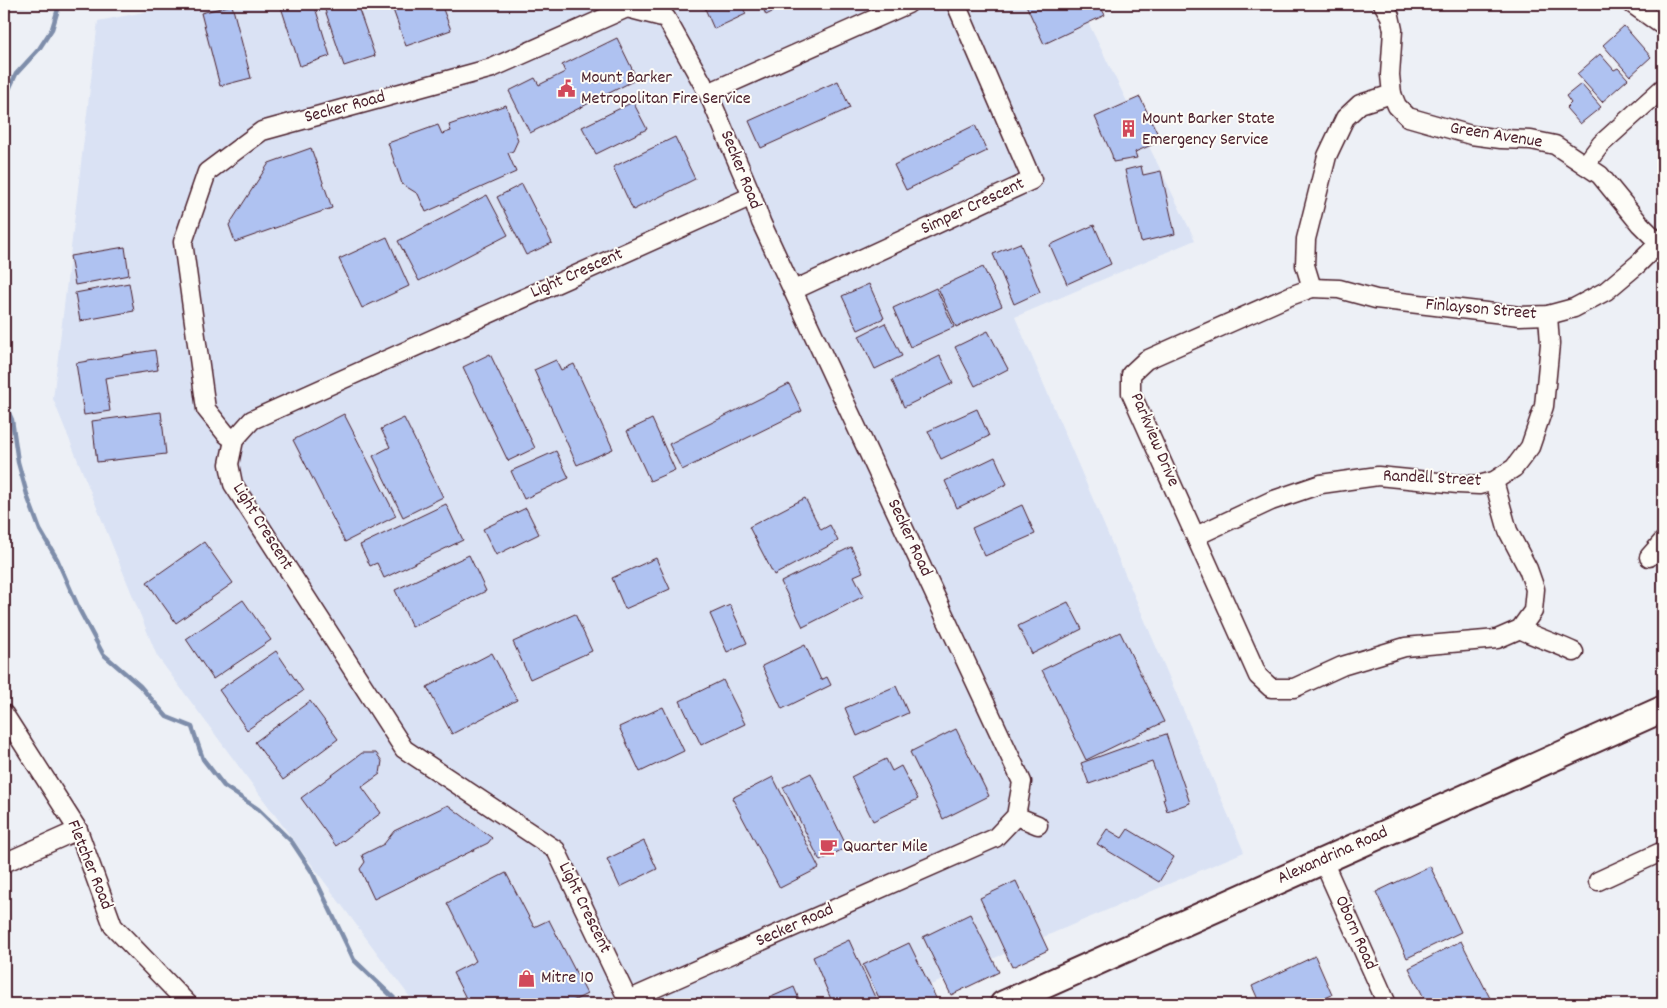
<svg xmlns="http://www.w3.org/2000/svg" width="1667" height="1008" font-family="Dekko,sans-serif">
  <rect width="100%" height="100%" fill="#edf0f6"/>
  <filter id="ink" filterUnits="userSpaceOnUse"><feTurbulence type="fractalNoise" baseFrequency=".02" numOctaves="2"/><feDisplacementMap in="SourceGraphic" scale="10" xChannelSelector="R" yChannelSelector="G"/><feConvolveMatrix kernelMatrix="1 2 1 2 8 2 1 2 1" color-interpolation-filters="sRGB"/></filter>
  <g filter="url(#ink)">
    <polygon fill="#dae2f4" points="186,4 1079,4 1195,240 1015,317 1244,852 886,1004 415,1004 157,656 53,399 98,21"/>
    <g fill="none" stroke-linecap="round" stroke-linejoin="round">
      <g stroke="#7e8daa" stroke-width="4.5">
        <polyline points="18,4 25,4"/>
        <polyline points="4,100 16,74 39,49 52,29 58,9 55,4"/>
        <polyline points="4,402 12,420 18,462 28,498 40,530 57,559 80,611 103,654 140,686 167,717 192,727 203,759 224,786 258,809 292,842 312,872 354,960 400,1004"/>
      </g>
    </g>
    <g fill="#afc2f1" stroke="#4a1f2b">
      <polygon points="280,4 314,4 330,56 300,66"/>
      <polygon points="323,4 357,4 375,56 344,66"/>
      <polygon points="391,4 441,4 451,30 406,46"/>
      <polygon points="703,4 741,4 746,14 714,29"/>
      <polygon points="761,4 783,4 784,6 766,15"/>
      <polygon points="1028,4 1099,4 1105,15 1044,44 1026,5"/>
      <polygon points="232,5 251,78 220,86 201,13"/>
      <polygon points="1624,26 1651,57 1630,76 1603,45"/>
      <polygon points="617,38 637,79 530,133 509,91 535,78 539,85 565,72 562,65"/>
      <polygon points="1600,54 1614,70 1618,68 1628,79 1602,102 1577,74"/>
      <polygon points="838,81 850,108 761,148 749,121"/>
      <polygon points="1581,84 1601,107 1580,124 1566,108 1571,103 1566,96"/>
      <polygon points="1140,97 1161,141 1135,152 1137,158 1113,162 1112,155 1095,117"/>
      <polygon points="633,102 647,129 596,154 582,127"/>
      <polygon points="506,105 518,140 513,151 508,153 516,172 426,212 418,194 402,184 388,143 438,125 442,134 451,131 449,125"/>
      <polygon points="975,125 987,151 906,190 894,165"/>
      <polygon points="675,137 695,179 633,210 613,167"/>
      <polygon points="311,148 332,208 235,242 229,225 269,163"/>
      <polygon points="1141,166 1143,175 1161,171 1175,234 1141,242 1125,170"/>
      <polygon points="522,184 552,243 526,255 497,197"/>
      <polygon points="487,195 508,235 419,281 398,241"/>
      <polygon points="1094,225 1111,264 1067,284 1050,245"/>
      <polygon points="387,237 409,286 362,308 339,259"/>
      <polygon points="1020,243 1040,292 1014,304 993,254"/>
      <polygon points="125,247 129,275 75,285 70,256"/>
      <polygon points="983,267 1002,306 956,327 938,288"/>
      <polygon points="129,283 134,311 80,321 75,293"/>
      <polygon points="869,284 884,318 858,330 842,296"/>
      <polygon points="936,288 954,327 910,347 893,308"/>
      <polygon points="885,323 902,356 875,369 859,336"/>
      <polygon points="988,331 1008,369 975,386 955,347"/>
      <polygon points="155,350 158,370 105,378 110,411 84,415 76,363"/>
      <polygon points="490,354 535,448 508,461 463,367"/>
      <polygon points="940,356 953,383 904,407 892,380"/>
      <polygon points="556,360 561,370 574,364 613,449 577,465 534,370"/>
      <polygon points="789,384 802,411 682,470 669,444"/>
      <polygon points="977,409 989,436 941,459 928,431"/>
      <polygon points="161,412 166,454 97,462 92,421"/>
      <polygon points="344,414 396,516 345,542 293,440"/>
      <polygon points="404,418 443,497 403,517 373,456 390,447 381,429"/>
      <polygon points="652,419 675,470 650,481 627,431"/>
      <polygon points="556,451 569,478 524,499 511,471"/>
      <polygon points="995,457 1007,484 957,508 945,481"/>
      <polygon points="805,498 821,530 830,525 838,541 774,575 749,527"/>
      <polygon points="446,504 463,540 384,578 377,563 370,566 360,545"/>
      <polygon points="1022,505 1035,534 985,556 972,528"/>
      <polygon points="526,508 539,534 496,555 483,529"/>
      <polygon points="204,542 233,583 176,623 147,582"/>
      <polygon points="851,547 863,572 854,576 864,596 803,627 781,582"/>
      <polygon points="469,555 486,591 412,627 395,590"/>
      <polygon points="656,558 670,589 625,609 612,578"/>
      <polygon points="243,600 271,640 213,679 186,639"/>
      <polygon points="1068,602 1082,629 1032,654 1018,626"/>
      <polygon points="730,605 747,643 727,652 710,614"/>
      <polygon points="575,614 592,651 530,679 513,642"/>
      <polygon points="1120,632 1164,722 1086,760 1042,670"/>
      <polygon points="805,645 821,680 827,677 831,685 782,709 762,666"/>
      <polygon points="276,651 303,691 247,730 219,690"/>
      <polygon points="492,653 517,700 452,734 427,687"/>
      <polygon points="723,680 745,724 701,745 680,701"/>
      <polygon points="896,686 908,713 857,736 845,708"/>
      <polygon points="310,701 338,739 283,780 255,742"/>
      <polygon points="663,707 684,751 640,772 619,727"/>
      <polygon points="956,729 989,796 943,819 910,752"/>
      <polygon points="1166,734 1190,803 1167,811 1163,799 1165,798 1152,762 1089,784 1081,763 1148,739 1149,740"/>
      <polygon points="362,753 376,753 382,761 380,774 362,787 381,813 336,846 301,798"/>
      <polygon points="886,759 892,771 901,766 918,799 873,821 851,777"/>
      <polygon points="811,773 847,847 820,861 783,787"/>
      <polygon points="773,777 819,868 780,888 732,798"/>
      <polygon points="448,805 492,838 488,843 374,899 360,869 365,862 362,855 384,844 394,831"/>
      <polygon points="1107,829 1122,838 1128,829 1174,857 1159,882 1097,844"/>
      <polygon points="644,841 657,869 620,887 607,859"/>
      <polygon points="1430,866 1461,932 1407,958 1376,892"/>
      <polygon points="506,873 534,927 549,920 587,994 567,1004 469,1004 453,973 476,961 447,903"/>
      <polygon points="1016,881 1048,950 1012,967 980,898"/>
      <polygon points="970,914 999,972 951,995 923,937"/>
      <polygon points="849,940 878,1004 833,1004 813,957"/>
      <polygon points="1461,941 1492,1002 1488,1004 1427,1004 1409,968"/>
      <polygon points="909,943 937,1000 928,1004 882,1004 863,965"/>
      <polygon points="1315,956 1332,995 1312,1004 1260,1004 1252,986"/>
      <polygon points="794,987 801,1004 771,1004 769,998"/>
    </g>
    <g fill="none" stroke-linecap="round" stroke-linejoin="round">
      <defs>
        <g id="street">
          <polyline points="1383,4 1390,16 1393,30 1390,75 1392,94 1360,104 1345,118 1327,156 1306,239 1305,265 1312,288 1290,296 1146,360 1131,374 1131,393 1258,676 1271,688 1294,688 1342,666 1405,647 1497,639 1520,629 1533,611 1535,589 1528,569 1508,531 1494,481"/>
          <polyline points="1632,4 1663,26"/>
          <polyline points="708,93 908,4"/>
          <polyline points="1392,94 1397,106 1408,117 1471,135 1501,139 1531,140 1555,145 1600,175 1640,224 1659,243 1663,245"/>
          <polyline points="1585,165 1601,144 1663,88"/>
          <polyline points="1312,288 1339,289 1376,299 1520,316 1548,315 1574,308 1606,291 1638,264 1659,243"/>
          <polyline points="794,290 1032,180 956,4"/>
          <polyline points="234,440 226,434 206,409 183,242 207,172 262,131 492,68 627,8 666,18 708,93 752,196 761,222 1022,782 1016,816 995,838 628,1000 630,1004"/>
          <polyline points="1196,536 1271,501 1321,484 1378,476 1458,484 1479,485 1494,481 1514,468 1530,447 1544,406 1550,344 1548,315"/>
          <polyline points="1649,557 1663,541"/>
          <path d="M1520,629C1537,638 1556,643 1574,652"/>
          <polyline points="4,714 78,830 113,926 188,1004"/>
          <polyline points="1016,816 1038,825"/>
          <polyline points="1323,861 1387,1004"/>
          <polyline points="4,863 78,830"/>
          <polyline points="1598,881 1663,851"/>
          <polyline points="628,1000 556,850 404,749 233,484 229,464 234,440 252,420 752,196"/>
        </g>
        <polyline id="secondary" points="1003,1004 1663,709"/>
      </defs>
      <use href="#street" stroke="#4a1f2b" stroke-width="21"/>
      <use href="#secondary" stroke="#4a1f2b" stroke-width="29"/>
      <use href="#street" stroke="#fdfcf7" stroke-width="18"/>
      <use href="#secondary" stroke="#fdfcf7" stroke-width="25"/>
    </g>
  </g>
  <defs>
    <symbol id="civic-bare" viewBox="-9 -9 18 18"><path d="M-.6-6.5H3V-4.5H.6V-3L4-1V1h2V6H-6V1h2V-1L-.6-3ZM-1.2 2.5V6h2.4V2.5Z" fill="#d1495b" stroke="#fdfcf7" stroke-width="2.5" paint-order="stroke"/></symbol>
    <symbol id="building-bare" viewBox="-9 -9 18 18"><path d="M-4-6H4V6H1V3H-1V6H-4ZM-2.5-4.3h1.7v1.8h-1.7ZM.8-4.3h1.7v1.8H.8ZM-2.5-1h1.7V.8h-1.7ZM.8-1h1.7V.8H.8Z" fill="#d1495b" stroke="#fdfcf7" stroke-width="2.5" paint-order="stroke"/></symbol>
    <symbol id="cafe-bare" viewBox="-9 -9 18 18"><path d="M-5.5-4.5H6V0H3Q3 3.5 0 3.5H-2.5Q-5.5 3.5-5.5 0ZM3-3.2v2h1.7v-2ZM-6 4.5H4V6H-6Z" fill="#d1495b" stroke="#fdfcf7" stroke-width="2.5" paint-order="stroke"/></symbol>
    <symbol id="shop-bare" viewBox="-9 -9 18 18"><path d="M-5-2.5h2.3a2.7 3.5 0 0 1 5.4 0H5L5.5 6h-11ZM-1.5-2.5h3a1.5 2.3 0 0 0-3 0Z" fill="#d1495b" stroke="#fdfcf7" stroke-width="2.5" paint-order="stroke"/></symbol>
  </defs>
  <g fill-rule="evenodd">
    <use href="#civic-bare" x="554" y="76" width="25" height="25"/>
    <use href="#building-bare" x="1116" y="116" width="25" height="25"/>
    <use href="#cafe-bare" x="816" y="834" width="25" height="25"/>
    <use href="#shop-bare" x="514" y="966" width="25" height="25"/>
  </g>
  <g text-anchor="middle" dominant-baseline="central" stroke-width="4" stroke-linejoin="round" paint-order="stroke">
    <g font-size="18" fill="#4a1f2b" stroke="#fdfcf7" text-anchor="start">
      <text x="581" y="78">Mount Barker<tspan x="581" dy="21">Metropolitan Fire Service</tspan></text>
      <text x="1142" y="119">Mount Barker State<tspan x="1142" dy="21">Emergency Service</tspan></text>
      <text x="843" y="847">Quarter Mile</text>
      <text x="541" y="978">Mitre 10</text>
    </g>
    <g font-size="18" fill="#4a1f2b" stroke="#fdfcf7">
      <text transform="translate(345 108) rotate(-15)">Secker Road</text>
      <text transform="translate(1496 136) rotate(9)">Green Avenue</text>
      <text transform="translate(740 170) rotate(68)">Secker Road</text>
      <text transform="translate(973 207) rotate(-25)">Simper Crescent</text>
      <text transform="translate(577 274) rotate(-24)">Light Crescent</text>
      <text transform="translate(1481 310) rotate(5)">Finlayson Street</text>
      <text transform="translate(1154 440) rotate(67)">Parkview Drive</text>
      <text transform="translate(1432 479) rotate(3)">Randell Street</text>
      <text transform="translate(262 527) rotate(58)">Light Crescent</text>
      <text transform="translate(909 538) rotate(65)">Secker Road</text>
      <text transform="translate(1333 856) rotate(-24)">Alexandrina Road</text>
      <text transform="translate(89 865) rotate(68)">Fletcher Road</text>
      <text transform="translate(584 908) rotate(64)">Light Crescent</text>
      <text transform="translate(795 926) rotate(-24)">Secker Road</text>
      <text transform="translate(1355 933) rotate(66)">Oborn Road</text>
    </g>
  </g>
  <rect width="1667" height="1008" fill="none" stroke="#fdfcf7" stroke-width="20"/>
  <rect x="10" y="10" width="1647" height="988" fill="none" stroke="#4a1f2b" stroke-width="2" filter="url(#ink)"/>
</svg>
